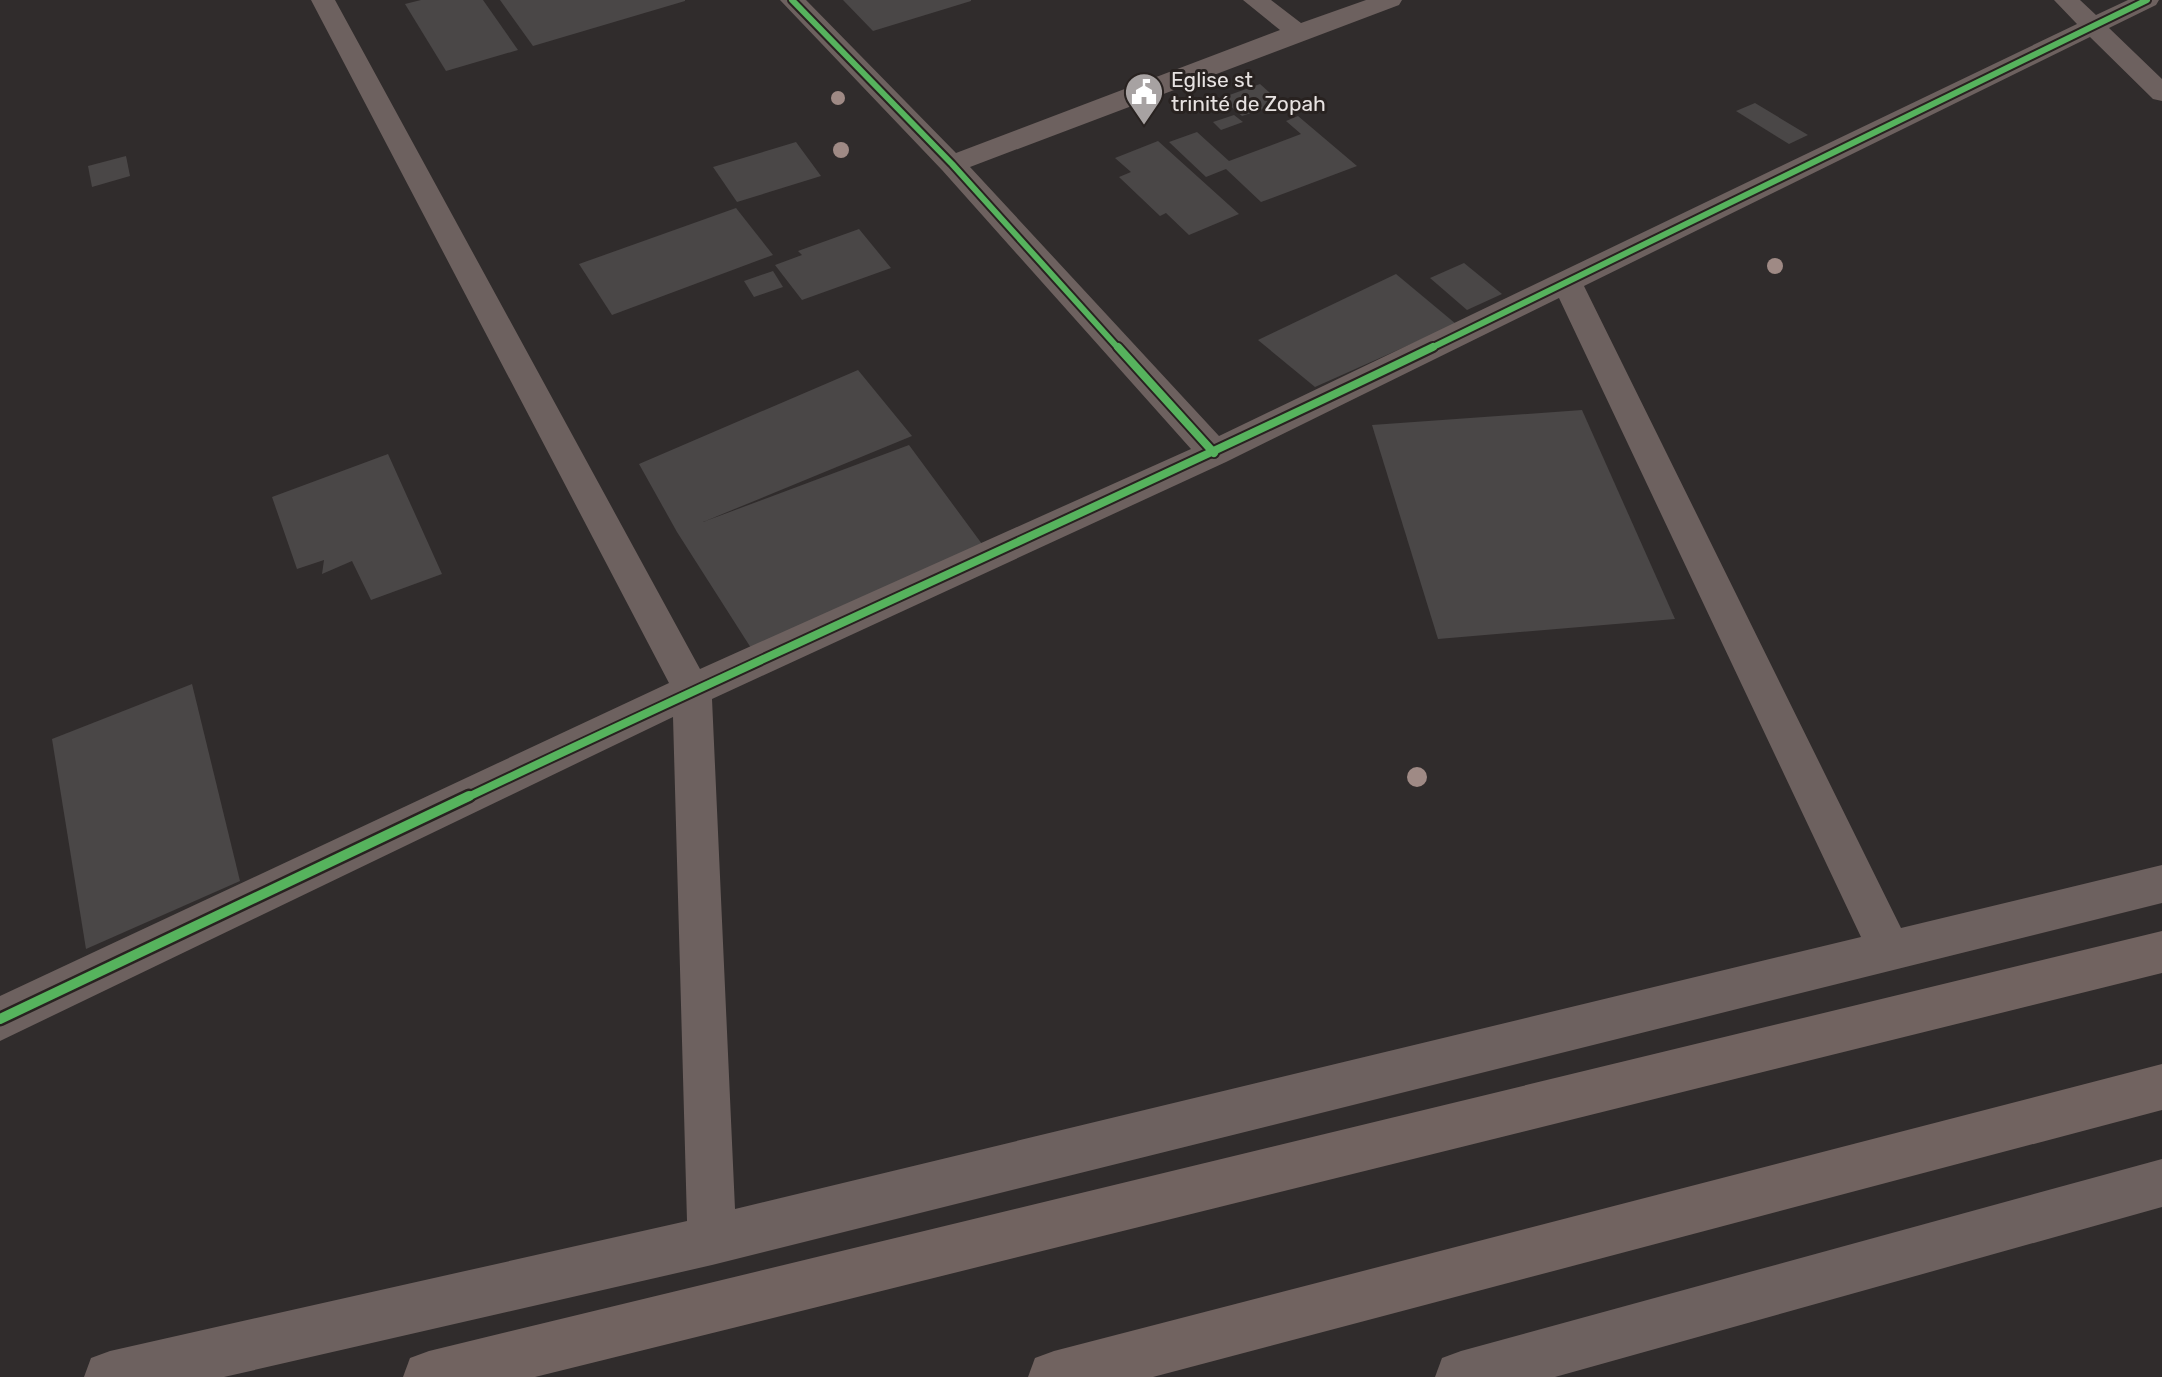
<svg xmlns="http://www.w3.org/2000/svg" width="2162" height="1377" viewBox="0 0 2162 1377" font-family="Rubik,sans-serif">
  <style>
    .building { fill: #4a4747 }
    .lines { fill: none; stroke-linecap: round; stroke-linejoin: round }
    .street { fill: #6d615f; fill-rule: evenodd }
    .secondary { fill: #716360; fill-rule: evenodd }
    .cycleway-far2-casing { stroke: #282220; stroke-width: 10 }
    .cycleway-far1-casing { stroke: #282220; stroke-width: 12 }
    .cycleway-casing { stroke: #282220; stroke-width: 15 }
    .cycleway-far2 { stroke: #56b35d; stroke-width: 6 }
    .cycleway-far1 { stroke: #56b35d; stroke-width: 8 }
    .cycleway { stroke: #56b35d; stroke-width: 10 }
    .tree { fill: #9f8a85 }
    .labels { text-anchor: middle; stroke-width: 6; stroke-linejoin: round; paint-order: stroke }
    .far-poi-label { font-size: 21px; fill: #e7e2e1; stroke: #282220; text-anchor: start }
  </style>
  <rect width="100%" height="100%" fill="#302c2c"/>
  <g class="building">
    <polygon points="421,0 483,0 518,50 446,71 405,4"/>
    <polygon points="500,0 685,0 685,1 533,46"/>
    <polygon points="843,0 971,0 971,1 873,31"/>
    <polygon points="1260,84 1281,103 1242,116 1221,98"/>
    <polygon points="1755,103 1808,135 1789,144 1736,111"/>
    <polygon points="1234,115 1243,122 1221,130 1213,122"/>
    <polygon points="1298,116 1357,166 1261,202 1226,169 1206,177 1169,142 1197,132 1229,161 1301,134 1286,121"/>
    <polygon points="1158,141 1239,214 1189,235 1166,213 1160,216 1119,177 1131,172 1115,158"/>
    <polygon points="796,142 821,176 737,202 713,167"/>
    <polygon points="126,156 130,176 92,187 88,166"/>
    <polygon points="736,208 773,255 612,315 579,264"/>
    <polygon points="859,229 891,268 802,300 775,265 802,255 798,251"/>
    <polygon points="1464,263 1502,294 1467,310 1430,278"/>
    <polygon points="773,271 783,287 754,297 744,281"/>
    <polygon points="1396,274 1456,324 1315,387 1258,340"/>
    <polygon points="858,370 912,436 703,522 909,445 982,544 751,648 677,532 639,464"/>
    <polygon points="1582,410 1675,619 1438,639 1372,425"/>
    <polygon points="388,454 442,574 371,600 352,561 322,574 324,560 297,569 272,497"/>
    <polygon points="192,684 240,881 86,949 52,739"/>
  </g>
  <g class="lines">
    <g class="street">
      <path d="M 311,0 L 335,0 L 700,669 L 1191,449 L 942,170 L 780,0 L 806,0 L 956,153 L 1280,30 L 1243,0 L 1271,0 L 1301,23 L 1366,0 L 1402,0 L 1399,5 L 970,167 L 1219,436 L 2077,24 L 2054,0 L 2080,0 L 2096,15 L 2128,0 L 2159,0 L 2156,5 L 2109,28 L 2162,79 L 2162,101 L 2153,99 L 2090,37 L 1584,286 L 1901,928 L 2162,865 L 2162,903 L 712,1265 L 224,1377 L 84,1377 L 91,1358 L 110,1351 L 687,1221 L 673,717 L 0,1041 L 0,996 L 669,683 ZM 1559,298 L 1861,937 L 735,1209 L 712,699 L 1226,462 Z"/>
      <polygon points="2162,1159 2162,1207 1555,1377 1435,1377 1442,1358 1461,1351"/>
    </g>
    <g class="secondary">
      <polygon points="2162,931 2162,973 535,1377 403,1377 410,1358 429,1351"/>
      <polygon points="2162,1064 2162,1110 1153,1377 1028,1377 1035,1358 1054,1351"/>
    </g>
    <g class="cycleway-far2-casing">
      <g id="cycleway-far2">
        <polyline points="792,0 952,164 1119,349"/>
        <polyline points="1429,349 2147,0"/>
      </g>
    </g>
    <g class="cycleway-far1-casing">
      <g id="cycleway-far1">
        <polyline points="1118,347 1214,453"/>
        <path d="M 466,798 C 787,645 1113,502 1433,347"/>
      </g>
    </g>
    <g class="cycleway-casing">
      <polyline id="cycleway" points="0,1019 469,796"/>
    </g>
    <use href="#cycleway-far2" class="cycleway-far2"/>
    <use href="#cycleway-far1" class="cycleway-far1"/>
    <use href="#cycleway" class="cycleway"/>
  </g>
  <g class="tree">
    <circle cx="838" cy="98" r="7"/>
    <circle cx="841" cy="150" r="8"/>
    <circle cx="1775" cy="266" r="8"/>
    <circle cx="1417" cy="777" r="10"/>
  </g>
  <defs>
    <g id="civic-pin" transform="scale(2.0125)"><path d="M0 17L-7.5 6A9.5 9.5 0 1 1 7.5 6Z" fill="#a7a2a2" stroke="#282220"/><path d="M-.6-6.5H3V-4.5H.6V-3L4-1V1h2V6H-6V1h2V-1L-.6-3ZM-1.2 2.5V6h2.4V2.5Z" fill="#fff"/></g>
  </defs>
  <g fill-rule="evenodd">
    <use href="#civic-pin" x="1144" y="92"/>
  </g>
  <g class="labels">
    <g class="far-poi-label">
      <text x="1171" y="87">Eglise st<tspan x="1171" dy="24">trinité de Zopah</tspan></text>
    </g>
  </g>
</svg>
